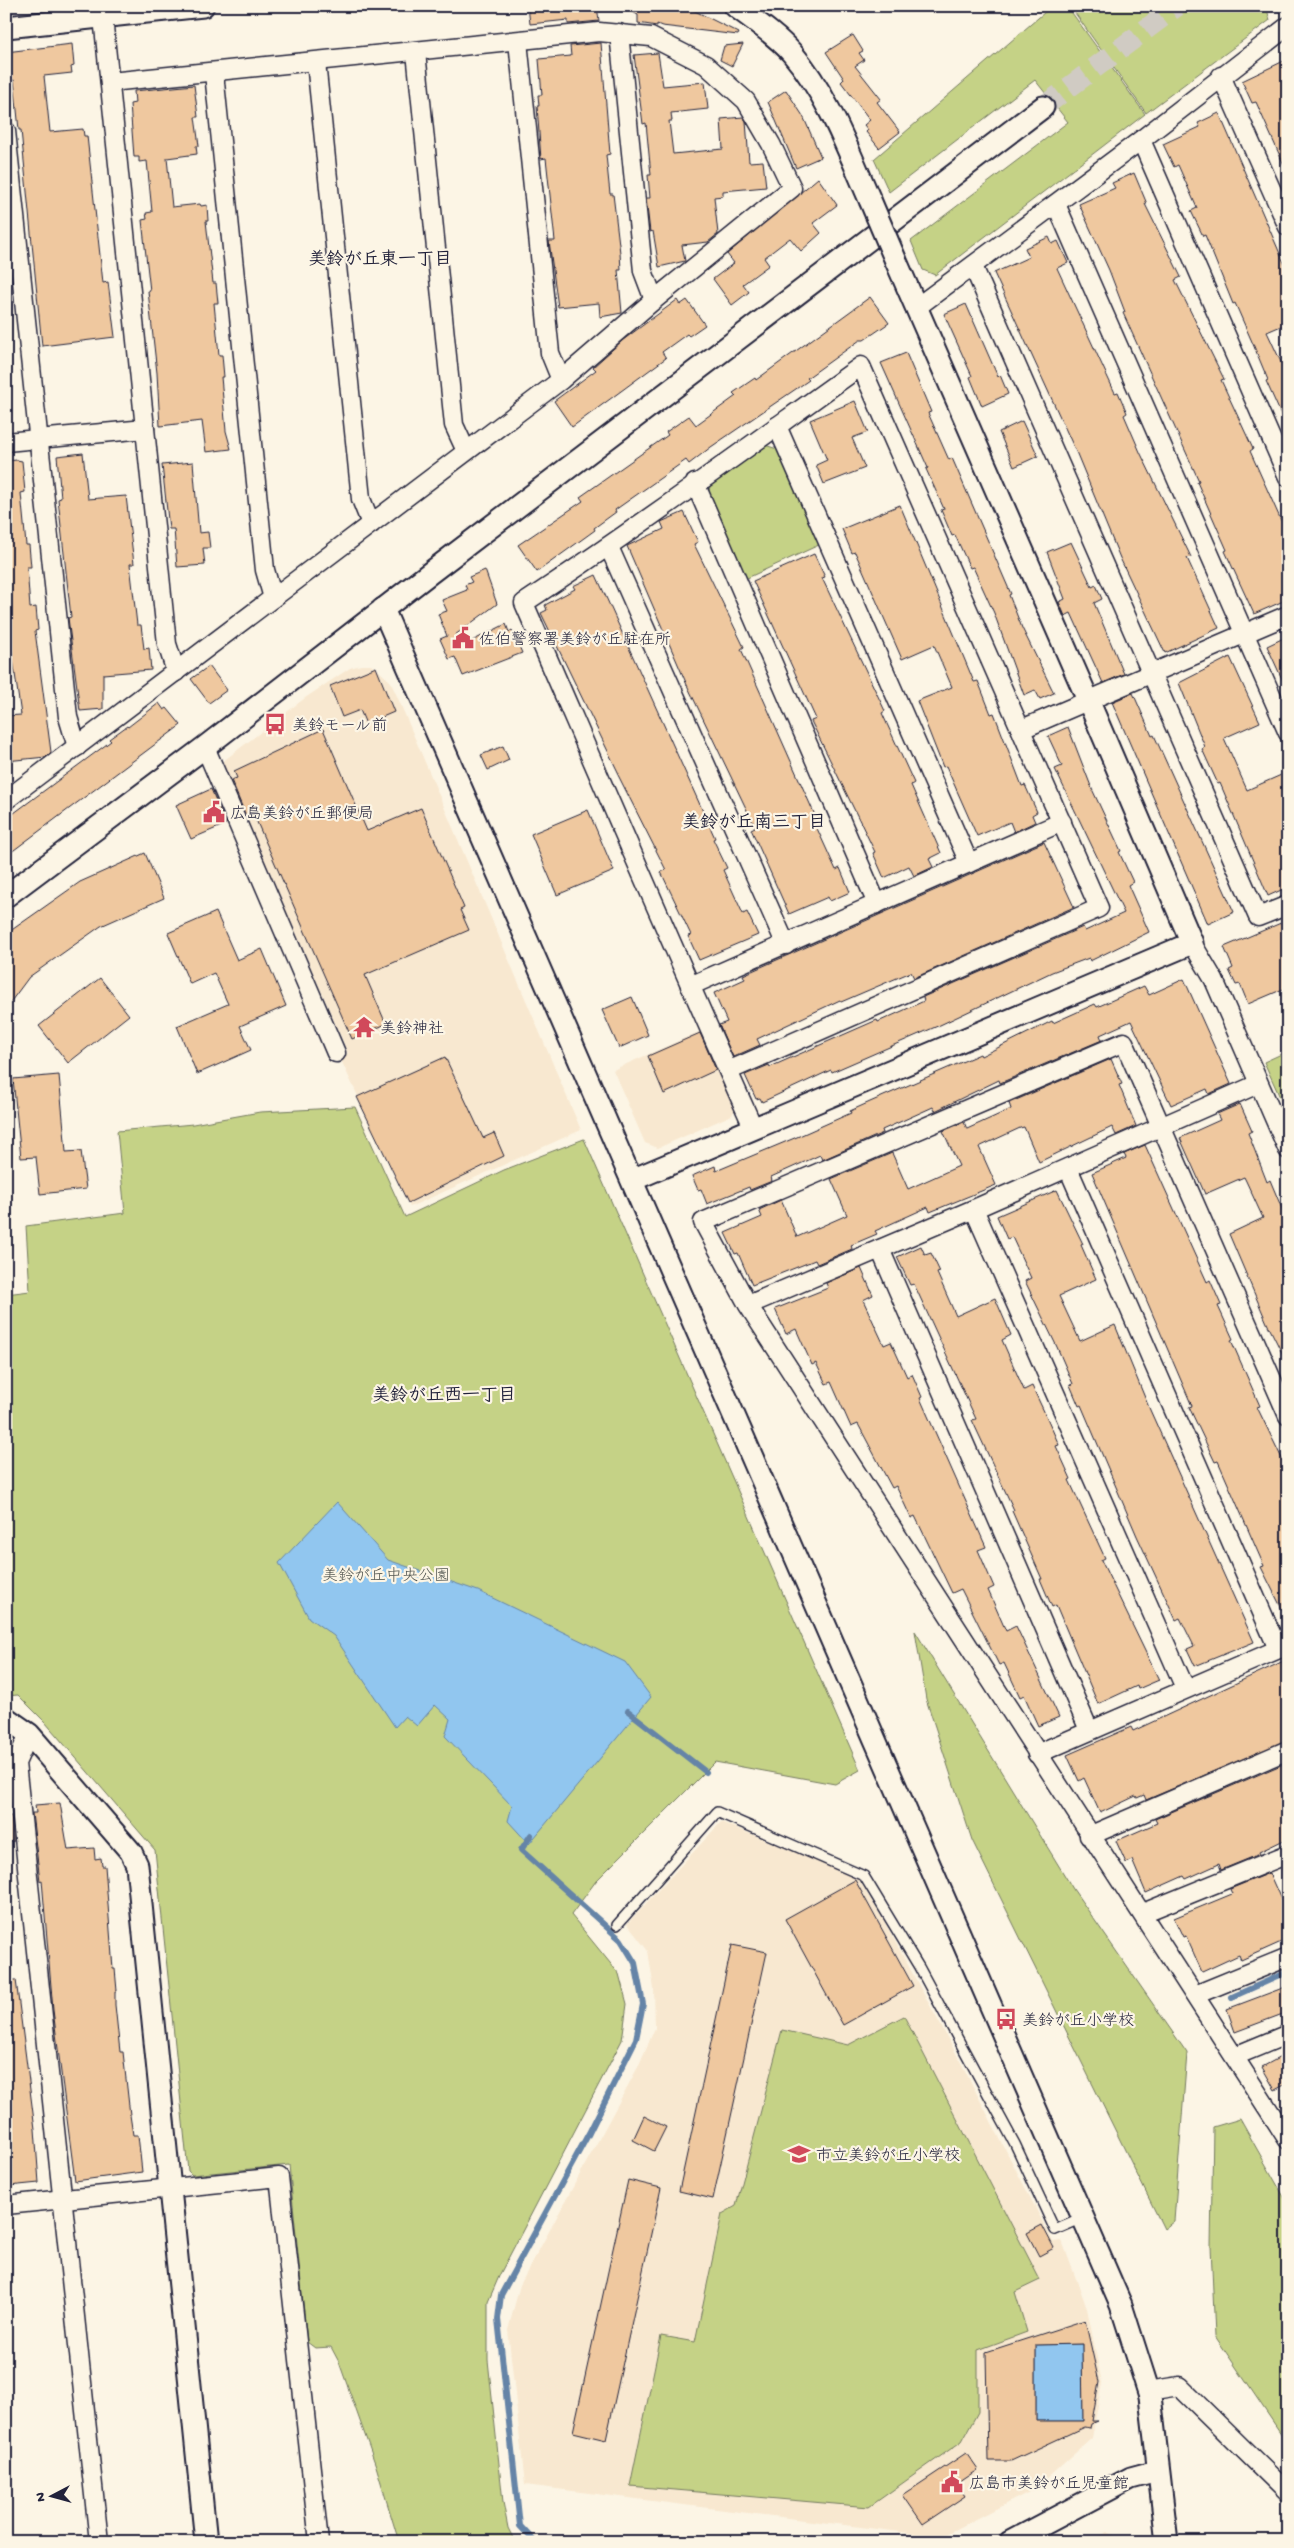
<svg xmlns="http://www.w3.org/2000/svg" width="1294" height="2548" viewBox="0 0 1294 2548" font-family="'Gochi Hand','Klee One',sans-serif">
  <style>
    .built { fill: #f8e8d0 }
    .green { fill: #c5d286; stroke: #747a60 }
    .water { fill: #91c6ef; stroke: #6584a7 }
    .lines { fill: none; stroke-linecap: round; stroke-linejoin: round }
    .stream { stroke: #6584a7; stroke-width: 6 }
    .building { fill: #efc89f; stroke: #22223b; fill-rule: evenodd }
    .tertiary-tunnel { stroke: #d0cbc3; stroke-width: 21; stroke-dasharray: 21 11; stroke-linecap: butt }
    .service-casing { stroke: #22223b; stroke-width: 12 }
    .minor-casing { stroke: #22223b; stroke-width: 21 }
    .tertiary-casing { stroke: #22223b; stroke-width: 25 }
    .service { stroke: #fcf5e5; stroke-width: 9 }
    .minor { stroke: #fcf5e5; stroke-width: 18 }
    .tertiary { stroke: #fcf5e5; stroke-width: 21 }
    .tertiary-bridge-casing { stroke: #22223b; stroke-width: 25; stroke-linecap: butt }
    .tertiary-bridge { stroke: #fcf5e5; stroke-width: 21 }
    .labels { text-anchor: middle; stroke-width: 4.5; stroke-linejoin: round; paint-order: stroke }
    .poi-label { font-size: 16px; fill: #22223b; stroke: #fcf5e5; text-anchor: start }
    .park-label { font-size: 16px; fill: #535752; stroke: #fcf5e5 }
    .neighbourhood-label { font-size: 18px; font-weight: bold; fill: #22223b; stroke: #fcf5e5 }
  </style>
  <rect width="100%" height="100%" fill="#fcf5e5"/>
  <filter id="ink" filterUnits="userSpaceOnUse"><feTurbulence type="fractalNoise" baseFrequency=".02" numOctaves="2"/><feDisplacementMap in="SourceGraphic" scale="10" xChannelSelector="R" yChannelSelector="G"/><feConvolveMatrix kernelMatrix="1 2 1 2 8 2 1 2 1" color-interpolation-filters="sRGB"/></filter>
  <g filter="url(#ink)">
    <g class="built">
      <polygon points="361,665 371,665 380,672 390,681 397,696 581,1130 410,1207 340,1058 348,1053 222,762 305,698 350,668"/>
      <polygon points="701,1031 735,1109 732,1115 658,1148 645,1143 613,1070"/>
      <polygon points="721,1822 857,1877 884,1921 959,2059 1053,2242 1062,2241 1087,2308 1102,2383 1092,2438 1035,2489 941,2537 525,2485 508,2330 520,2285 638,2067 655,2028 654,1989 648,1951 627,1924"/>
      <polygon points="1108,2532 1124,2542 1087,2542"/>
    </g>
    <g class="green">
      <polygon points="1052,6 1067,6 1145,114 935,275 923,270 911,241 1068,122 1035,80 889,192 874,159"/>
      <polygon points="1070,6 1266,6 1270,20 1146,113"/>
      <polygon points="765,445 780,450 821,544 745,579 708,495 711,482"/>
      <polygon points="1288,1051 1288,1115 1264,1062"/>
      <polygon points="355,1107 405,1217 504,1170 584,1139 860,1770 835,1784 715,1762 596,1881 571,1915 619,1974 627,2004 622,2040 500,2274 488,2302 488,2360 503,2502 508,2528 515,2542 399,2542 376,2466 339,2362 331,2347 315,2348 307,2342 289,2165 192,2175 188,2171 155,1850 45,1722 18,1695 6,1696 6,1294 30,1291 26,1226 125,1213 117,1131 193,1124 260,1112"/>
      <polygon points="915,1631 1073,1889 1187,2053 1174,2221 1164,2229 972,1840 926,1699"/>
      <polygon points="904,2016 1040,2280 1015,2292 1027,2332 978,2350 978,2412 962,2441 869,2507 630,2486 661,2336 695,2342 722,2214 736,2206 782,2030 848,2045"/>
      <polygon points="1240,2119 1288,2204 1288,2444 1215,2336 1211,2246 1213,2127"/>
    </g>
    <g class="water">
      <polygon points="337,1502 388,1560 478,1591 625,1662 651,1697 529,1844 508,1821 512,1806 445,1736 450,1719 435,1705 417,1726 405,1716 395,1727 334,1636 309,1618 279,1563"/>
      <polygon points="1082,2344 1083,2421 1036,2421 1036,2345"/>
    </g>
    <g class="lines">
      <g class="stream">
        <polyline points="628,1711 706,1772"/>
        <polyline points="531,1835 521,1850 621,1940 635,1963 643,2004 636,2039 589,2133 501,2295 498,2319 520,2526 535,2542"/>
        <polyline points="1232,1997 1288,1972"/>
      </g>
    </g>
    <g class="building">
      <polygon points="528,6 597,6 599,21 568,24 568,20 530,24"/>
      <polygon points="622,6 685,6 739,33 738,35 662,26 657,24 657,26 638,23 638,15"/>
      <polygon points="853,35 863,51 859,53 864,60 855,66 881,99 877,102 900,132 879,148 866,132 868,130 864,125 870,120 841,82 844,79 826,52"/>
      <polygon points="601,43 610,154 606,155 610,194 613,194 620,253 621,270 618,270 622,313 600,317 599,303 558,307 549,241 555,241 550,195 546,158 541,159 537,106 539,106 538,95 542,95 539,59 571,56 570,46"/>
      <polygon points="72,44 74,66 71,67 72,73 44,76 50,132 83,129 84,136 87,136 103,283 108,282 115,337 42,346 21,130 19,130 14,80 6,81 6,52"/>
      <polygon points="743,44 732,66 720,60 724,46"/>
      <polygon points="658,53 663,86 705,82 708,109 671,113 672,121 669,121 673,154 723,149 721,119 743,117 746,121 749,162 763,161 766,187 723,191 723,196 714,197 718,234 708,242 682,245 685,261 659,267 653,231 650,232 646,198 650,198 648,175 651,175 646,123 643,124 634,55"/>
      <polygon points="1288,59 1288,174 1256,102 1252,103 1242,81"/>
      <polygon points="194,85 198,117 195,117 199,146 196,146 197,154 167,158 172,207 200,204 201,206 207,205 208,221 206,221 213,283 216,283 218,303 214,303 219,355 222,355 224,377 221,377 226,431 231,449 206,452 202,421 160,426 157,373 148,291 150,291 142,220 147,219 146,213 152,212 147,161 139,162 139,157 134,157 130,104 135,103 134,91"/>
      <polygon points="786,90 803,116 821,157 796,168 768,102"/>
      <polygon points="1219,113 1288,272 1288,323 1267,332 1288,377 1288,430 1266,381 1268,380 1253,344 1235,303 1233,304 1205,235 1203,236 1191,211 1197,208 1178,165 1174,167 1163,144 1200,127 1198,123"/>
      <polygon points="1134,173 1147,204 1145,204 1181,277 1175,280 1224,379 1221,380 1253,449 1250,451 1288,536 1288,599 1254,614 1225,551 1227,550 1197,482 1199,481 1123,313 1125,312 1109,270 1079,204 1115,188 1112,183"/>
      <polygon points="818,178 837,205 813,223 821,233 801,251 790,238 764,258 769,265 743,284 749,292 732,305 713,279 734,263 727,254"/>
      <polygon points="1049,237 1052,244 1058,241 1068,263 1057,268 1115,393 1118,392 1127,413 1124,415 1140,452 1191,557 1187,558 1219,628 1165,653 1120,558 1077,454 994,273 1029,257 1025,248"/>
      <polygon points="870,297 889,323 864,340 860,340 807,378 809,380 711,447 689,464 686,460 615,510 616,512 594,528 595,530 537,572 518,545 583,501 580,497 668,435 666,432 689,416 696,425 736,396 733,393 755,378 756,380"/>
      <polygon points="677,300 680,305 687,300 705,325 689,336 687,334 662,352 666,358 572,427 554,401 596,370 593,367 623,340"/>
      <polygon points="966,304 998,377 1000,375 1008,394 982,406 970,377 972,376 944,314"/>
      <polygon points="906,353 931,412 928,413 949,460 952,458 1011,594 1009,595 1022,628 1054,693 1040,699 1035,690 1024,695 994,613 973,567 970,568 955,535 952,536 941,510 944,509 926,469 928,468 881,363"/>
      <polygon points="855,401 868,432 852,438 865,468 824,484 816,465 827,460 810,420"/>
      <polygon points="1022,421 1038,456 1014,467 999,432"/>
      <polygon points="83,453 88,499 126,496 134,564 130,564 137,625 141,625 144,649 149,648 151,670 103,674 103,709 80,711 68,618 71,617 58,499 61,498 57,456"/>
      <polygon points="17,460 22,461 25,492 21,493 26,545 29,545 31,567 27,567 30,608 36,607 38,630 35,631 51,752 46,757 6,761 6,716 21,715 10,639 6,584 6,461"/>
      <polygon points="193,462 199,533 208,532 210,548 203,548 205,565 177,567 174,529 169,529 162,465"/>
      <polygon points="900,505 974,682 978,681 991,714 994,713 1022,786 1025,785 1037,812 1032,815 1035,822 1014,832 1010,822 977,836 946,766 943,767 917,701 952,687 934,645 902,659 855,552 852,553 842,529"/>
      <polygon points="684,512 698,542 694,544 744,647 741,649 818,822 815,824 836,870 840,868 850,892 830,901 828,897 789,914 751,829 755,827 687,685 627,546 664,529 661,522"/>
      <polygon points="1071,542 1092,587 1096,585 1102,599 1094,603 1124,674 1103,683 1071,613 1065,616 1059,602 1065,599 1047,552"/>
      <polygon points="814,554 825,577 822,578 885,711 882,713 914,783 911,785 941,853 929,859 933,867 914,876 909,866 884,878 873,853 875,852 811,721 816,719 753,581"/>
      <polygon points="485,570 497,604 455,635 462,646 506,624 509,632 512,630 522,653 463,676 455,657 449,659 440,639 447,636 438,614 447,611 442,600 467,590 465,585 472,582 469,577"/>
      <polygon points="596,575 715,838 713,839 727,868 723,870 743,914 747,912 758,935 699,960 688,936 691,935 661,872 666,870 618,775 619,774 541,613 547,610 545,605 575,589 573,586"/>
      <polygon points="1288,636 1288,692 1267,646"/>
      <polygon points="1230,657 1260,722 1224,738 1247,790 1288,772 1288,887 1268,896 1220,783 1218,784 1202,749 1205,747 1179,683"/>
      <polygon points="209,666 227,690 209,703 191,679"/>
      <polygon points="376,667 394,712 366,724 360,710 342,717 330,686"/>
      <polygon points="1133,693 1152,736 1154,735 1234,912 1208,924 1112,702"/>
      <polygon points="159,703 164,710 167,708 181,725 6,856 6,819 111,741 109,739 127,726 128,727"/>
      <polygon points="1068,727 1092,789 1121,851 1119,852 1133,882 1128,885 1149,932 1090,961 1089,958 1052,972 940,1025 832,1072 831,1070 762,1102 760,1098 756,1099 745,1075 769,1065 770,1067 877,1020 878,1022 924,1001 923,997 1083,927 1085,931 1124,913 1055,769 1062,766 1048,736"/>
      <polygon points="323,729 367,831 421,808 464,908 460,910 469,930 365,975 386,1024 352,1039 253,813 246,816 231,780 237,778 234,771"/>
      <polygon points="503,746 509,760 488,770 481,755"/>
      <polygon points="211,789 226,824 191,839 176,805"/>
      <polygon points="588,810 614,871 557,895 531,834"/>
      <polygon points="1044,842 1074,907 914,978 911,972 841,1002 840,1000 757,1039 760,1045 733,1057 719,1025 727,1022 714,993 745,979 743,975"/>
      <polygon points="145,853 164,898 101,926 29,977 6,1008 6,934 80,882"/>
      <polygon points="216,912 237,960 262,949 286,1006 240,1026 251,1050 197,1074 177,1026 228,1004 214,973 190,984 168,933"/>
      <polygon points="1288,920 1288,987 1248,1004 1240,984 1236,985 1229,970 1233,968 1224,947"/>
      <polygon points="100,978 129,1015 68,1063 39,1026"/>
      <polygon points="1184,979 1231,1084 1209,1094 1207,1089 1171,1105 1131,1021 1100,1035 1102,1040 1000,1083 999,1080 935,1111 933,1107 882,1130 883,1133 822,1160 820,1155 771,1177 772,1181 750,1190 749,1187 707,1204 701,1189 698,1190 692,1176 715,1166 716,1171 797,1137 851,1113 850,1111 870,1102 980,1054 981,1056 1052,1021 1053,1023 1095,1004 1097,1007 1144,986 1149,995"/>
      <polygon points="632,997 648,1035 619,1048 602,1010"/>
      <polygon points="700,1033 716,1070 664,1094 648,1056"/>
      <polygon points="445,1057 483,1138 494,1133 504,1156 408,1203 357,1097"/>
      <polygon points="1111,1059 1122,1084 1119,1085 1136,1126 1116,1135 1112,1127 1039,1162 1024,1127 1020,1128 979,1147 996,1185 930,1212 928,1207 875,1231 877,1234 851,1245 852,1249 817,1264 815,1260 752,1285 738,1253 735,1254 725,1233 762,1217 759,1210 781,1200 797,1237 847,1215 831,1179 892,1153 908,1189 959,1166 943,1131 964,1122 967,1129 1011,1109 1009,1103"/>
      <polygon points="59,1075 66,1152 81,1151 86,1189 40,1194 36,1157 21,1158 13,1079"/>
      <polygon points="1240,1104 1252,1131 1248,1133 1267,1182 1270,1180 1288,1223 1288,1365 1267,1323 1229,1234 1263,1218 1246,1181 1244,1177 1205,1194 1180,1138 1220,1120 1217,1114"/>
      <polygon points="1145,1145 1207,1282 1210,1280 1221,1305 1218,1306 1233,1339 1231,1340 1260,1406 1257,1407 1288,1471 1288,1621 1261,1567 1264,1566 1218,1461 1215,1462 1189,1407 1192,1406 1092,1173 1126,1158 1124,1154"/>
      <polygon points="1057,1190 1083,1244 1081,1245 1096,1279 1059,1296 1080,1341 1115,1325 1150,1410 1254,1642 1195,1666 1187,1649 1194,1646 1180,1618 1176,1620 1137,1536 1081,1405 1079,1406 1070,1385 1073,1384 1057,1347 1025,1281 1031,1278 1012,1237 1007,1239 997,1216"/>
      <polygon points="921,1246 925,1255 931,1253 940,1272 937,1273 956,1316 995,1298 1011,1335 1002,1340 1024,1390 1032,1386 1048,1420 1059,1445 1056,1446 1071,1479 1069,1480 1105,1558 1101,1560 1159,1680 1138,1689 1137,1686 1098,1704 1056,1605 1052,1607 1040,1579 1042,1579 1012,1511 1014,1510 972,1420 976,1419 914,1284 910,1285 897,1257"/>
      <polygon points="861,1268 873,1295 863,1300 884,1345 891,1342 907,1377 912,1374 922,1397 920,1398 986,1547 978,1550 994,1587 988,1590 1006,1631 1016,1626 1059,1717 1038,1726 1024,1695 1020,1697 1004,1663 999,1665 961,1589 952,1593 915,1516 911,1518 896,1486 892,1488 858,1424 851,1427 831,1382 826,1384 816,1363 812,1365 796,1329 786,1334 775,1309 828,1288 826,1283"/>
      <polygon points="1288,1659 1288,1740 1146,1800 1144,1795 1137,1798 1136,1796 1100,1813 1084,1778 1079,1781 1067,1755 1131,1727 1133,1731"/>
      <polygon points="1288,1762 1288,1838 1259,1852 1260,1854 1221,1870 1219,1864 1186,1879 1184,1876 1146,1893 1132,1860 1126,1863 1116,1841 1157,1823 1155,1819"/>
      <polygon points="60,1803 68,1850 94,1848 95,1859 101,1858 102,1866 105,1866 113,1969 115,1969 117,1991 115,1991 115,2005 120,2052 123,2052 130,2115 133,2135 138,2135 142,2172 75,2181 53,2010 42,1880 40,1881 32,1813 36,1813 35,1805"/>
      <polygon points="6,1816 11,1816 14,1841 6,1842"/>
      <polygon points="1269,1873 1288,1915 1288,1939 1241,1960 1239,1955 1202,1972 1186,1936 1183,1937 1174,1918 1232,1894 1230,1889"/>
      <polygon points="855,1880 913,1986 843,2025 785,1919"/>
      <polygon points="732,1945 767,1952 713,2199 679,2191"/>
      <polygon points="6,1980 16,1980 35,2129 39,2183 9,2186 6,2158"/>
      <polygon points="1288,1986 1288,2012 1235,2032 1227,2009"/>
      <polygon points="1288,2053 1288,2083 1275,2090 1262,2067"/>
      <polygon points="644,2116 666,2127 654,2151 633,2140"/>
      <polygon points="628,2180 661,2188 606,2440 573,2432"/>
      <polygon points="1042,2225 1054,2248 1039,2256 1027,2233"/>
      <path d="M 1085,2320 L 1099,2382 L 1092,2421 L 1098,2421 L 1091,2424 L 1090,2428 L 1084,2427 L 1011,2461 L 988,2461 L 986,2352 ZM 1082,2344 L 1083,2421 L 1036,2421 L 1036,2345 Z"/>
      <polygon points="966,2453 978,2470 957,2484 965,2496 923,2524 903,2495"/>
    </g>
    <g class="lines">
      <polyline class="tertiary-tunnel" points="1043,107 1177,6"/>
      <g class="service-casing">
        <polyline id="service" points="617,1925 717,1812 864,1876 919,1967 1015,2144 1055,2230 1083,2218"/>
      </g>
      <g class="minor-casing">
        <g id="minor">
          <polyline points="103,17 167,644 176,672"/>
          <polyline points="619,33 643,271 654,300"/>
          <polyline points="518,41 550,353 561,380"/>
          <polyline points="416,52 454,425 466,451"/>
          <polyline points="316,62 361,499 371,524"/>
          <polyline points="214,73 265,570 273,598"/>
          <polyline points="1221,76 1288,227"/>
          <polyline points="6,131 68,717 77,747"/>
          <polyline points="1141,140 1288,477"/>
          <polyline points="1056,204 1288,733"/>
          <polyline points="973,266 1258,917 1288,905"/>
          <polyline points="917,307 1141,140 1288,26"/>
          <polyline points="777,426 969,863"/>
          <polyline points="6,442 145,429"/>
          <polyline points="695,483 877,904"/>
          <polyline points="609,547 786,945"/>
          <polyline points="1022,729 1288,615"/>
          <polyline points="205,747 336,1053"/>
          <polyline points="6,800 561,380 654,300 792,188 771,144 746,101 706,65 651,37 599,32 110,82"/>
          <polyline points="1192,943 1214,980 1288,1150"/>
          <polyline points="690,986 1062,822"/>
          <path d="M 728,1071 L 1099,908 L 861,366 C 749,446 638,528 524,603 C 600,778 675,953 753,1127"/>
          <polyline points="1068,1168 1278,1649"/>
          <polyline points="974,1209 1185,1688"/>
          <polyline points="880,1249 1089,1730"/>
          <polyline points="748,1305 974,1209 1258,1084"/>
          <polyline points="1288,1416 1124,1042 703,1222 748,1305 1288,2140"/>
          <polyline points="29,1734 16,1763 99,2542"/>
          <polyline points="1037,1754 1288,1645"/>
          <polyline points="1089,1836 1288,1750"/>
          <polyline points="1143,1913 1288,1854"/>
          <polyline points="1195,1995 1288,1957"/>
          <polyline points="1235,2056 1288,2034"/>
          <polyline points="6,2205 279,2177 319,2542"/>
          <polyline points="1148,2391 1179,2386 1288,2493"/>
        </g>
      </g>
      <g class="tertiary-casing">
        <g id="tertiary">
          <path d="M 735,6 C 755,21 776,35 792,53 C 828,95 848,150 870,200"/>
          <polyline points="6,27 203,6"/>
          <polyline points="383,609 1121,2305 1150,2396 1167,2542"/>
          <polyline points="6,896 205,747 430,573 1043,107"/>
          <polyline points="632,1180 1192,943 1088,700 896,261"/>
          <polyline points="6,1718 29,1734 131,1852 137,1865 206,2542"/>
          <polyline points="1010,2542 1131,2478 1157,2471"/>
        </g>
      </g>
      <use href="#service" class="service"/>
      <use href="#minor" class="minor"/>
      <use href="#tertiary" class="tertiary"/>
      <g class="tertiary-bridge-casing">
        <polyline id="tertiary-bridge" points="870,200 896,261"/>
      </g>
      <use href="#tertiary-bridge" class="tertiary-bridge"/>
    </g>
  </g>
  <defs>
    <g id="civic-bare" transform="scale(1.725)"><path d="M-.6-6.5H3V-4.5H.6V-3L4-1V1h2V6H-6V1h2V-1L-.6-3ZM-1.2 2.5V6h2.4V2.5Z" fill="#d1495b" stroke="#fcf5e5" stroke-width="2.5" paint-order="stroke"/></g>
    <g id="bus-bare" transform="scale(1.725)"><path d="M-5-6H5V4H4V6H2V4H-2V6H-4V4H-5ZM-3.5-4V0h7V-4ZM-3.5 1.2v1.5H-2V1.2ZM2 1.2v1.5H3.5V1.2Z" fill="#d1495b" stroke="#fcf5e5" stroke-width="2.5" paint-order="stroke"/></g>
    <g id="temple-bare" transform="scale(1.725)"><path d="M0-6L5-2H3V0L6.5 2.5H4V6H1.5V3h-3V6H-4V2.5H-6.5L-3 0V-2H-5Z" fill="#d1495b" stroke="#fcf5e5" stroke-width="2.5" paint-order="stroke"/></g>
    <g id="school-bare" transform="scale(1.725)"><path d="M0-5L7-2L0 1L-7-2ZM-4 1L0 2.5L4 1V4Q0 6-4 4Z" fill="#d1495b" stroke="#fcf5e5" stroke-width="2.5" paint-order="stroke"/></g>
  </defs>
  <g fill-rule="evenodd">
    <use href="#civic-bare" x="463" y="638"/>
    <use href="#bus-bare" x="275" y="724"/>
    <use href="#civic-bare" x="214" y="812"/>
    <use href="#temple-bare" x="364" y="1027"/>
    <use href="#bus-bare" x="1006" y="2019"/>
    <use href="#school-bare" x="799" y="2154"/>
    <use href="#civic-bare" x="952" y="2482"/>
  </g>
  <g class="labels">
    <g class="poi-label">
      <text x="479" y="644">佐伯警察署美鈴が丘駐在所</text>
      <text x="292" y="730">美鈴モール前</text>
      <text x="230" y="818">広島美鈴が丘郵便局</text>
      <text x="380" y="1033">美鈴神社</text>
      <text x="1022" y="2025">美鈴が丘小学校</text>
      <text x="816" y="2160">市立美鈴が丘小学校</text>
      <text x="969" y="2488">広島市美鈴が丘児童館</text>
    </g>
    <g class="park-label">
      <text x="386" y="1580">美鈴が丘中央公園</text>
    </g>
    <g class="neighbourhood-label">
      <text x="380" y="264">美鈴が丘東一丁目</text>
      <text x="754" y="827">美鈴が丘南三丁目</text>
      <text x="444" y="1400">美鈴が丘西一丁目</text>
    </g>
  </g>
  <rect width="1294" height="2548" fill="none" stroke="#fcf5e5" stroke-width="25"/>
  <rect x="12" y="12" width="1269" height="2523" fill="none" stroke="#22223b" stroke-width="2" filter="url(#ink)"/>
  <g transform="translate(52 2496) rotate(264)" stroke="#fcf5e5" stroke-width="4" paint-order="stroke">
  <path d="M0-4L9 19L0 12L-9 19Z" fill="#22223b"/>
  <text y="-8" font-size="14" font-weight="bold" text-anchor="middle" fill="#22223b">N</text>
  </g>
</svg>
